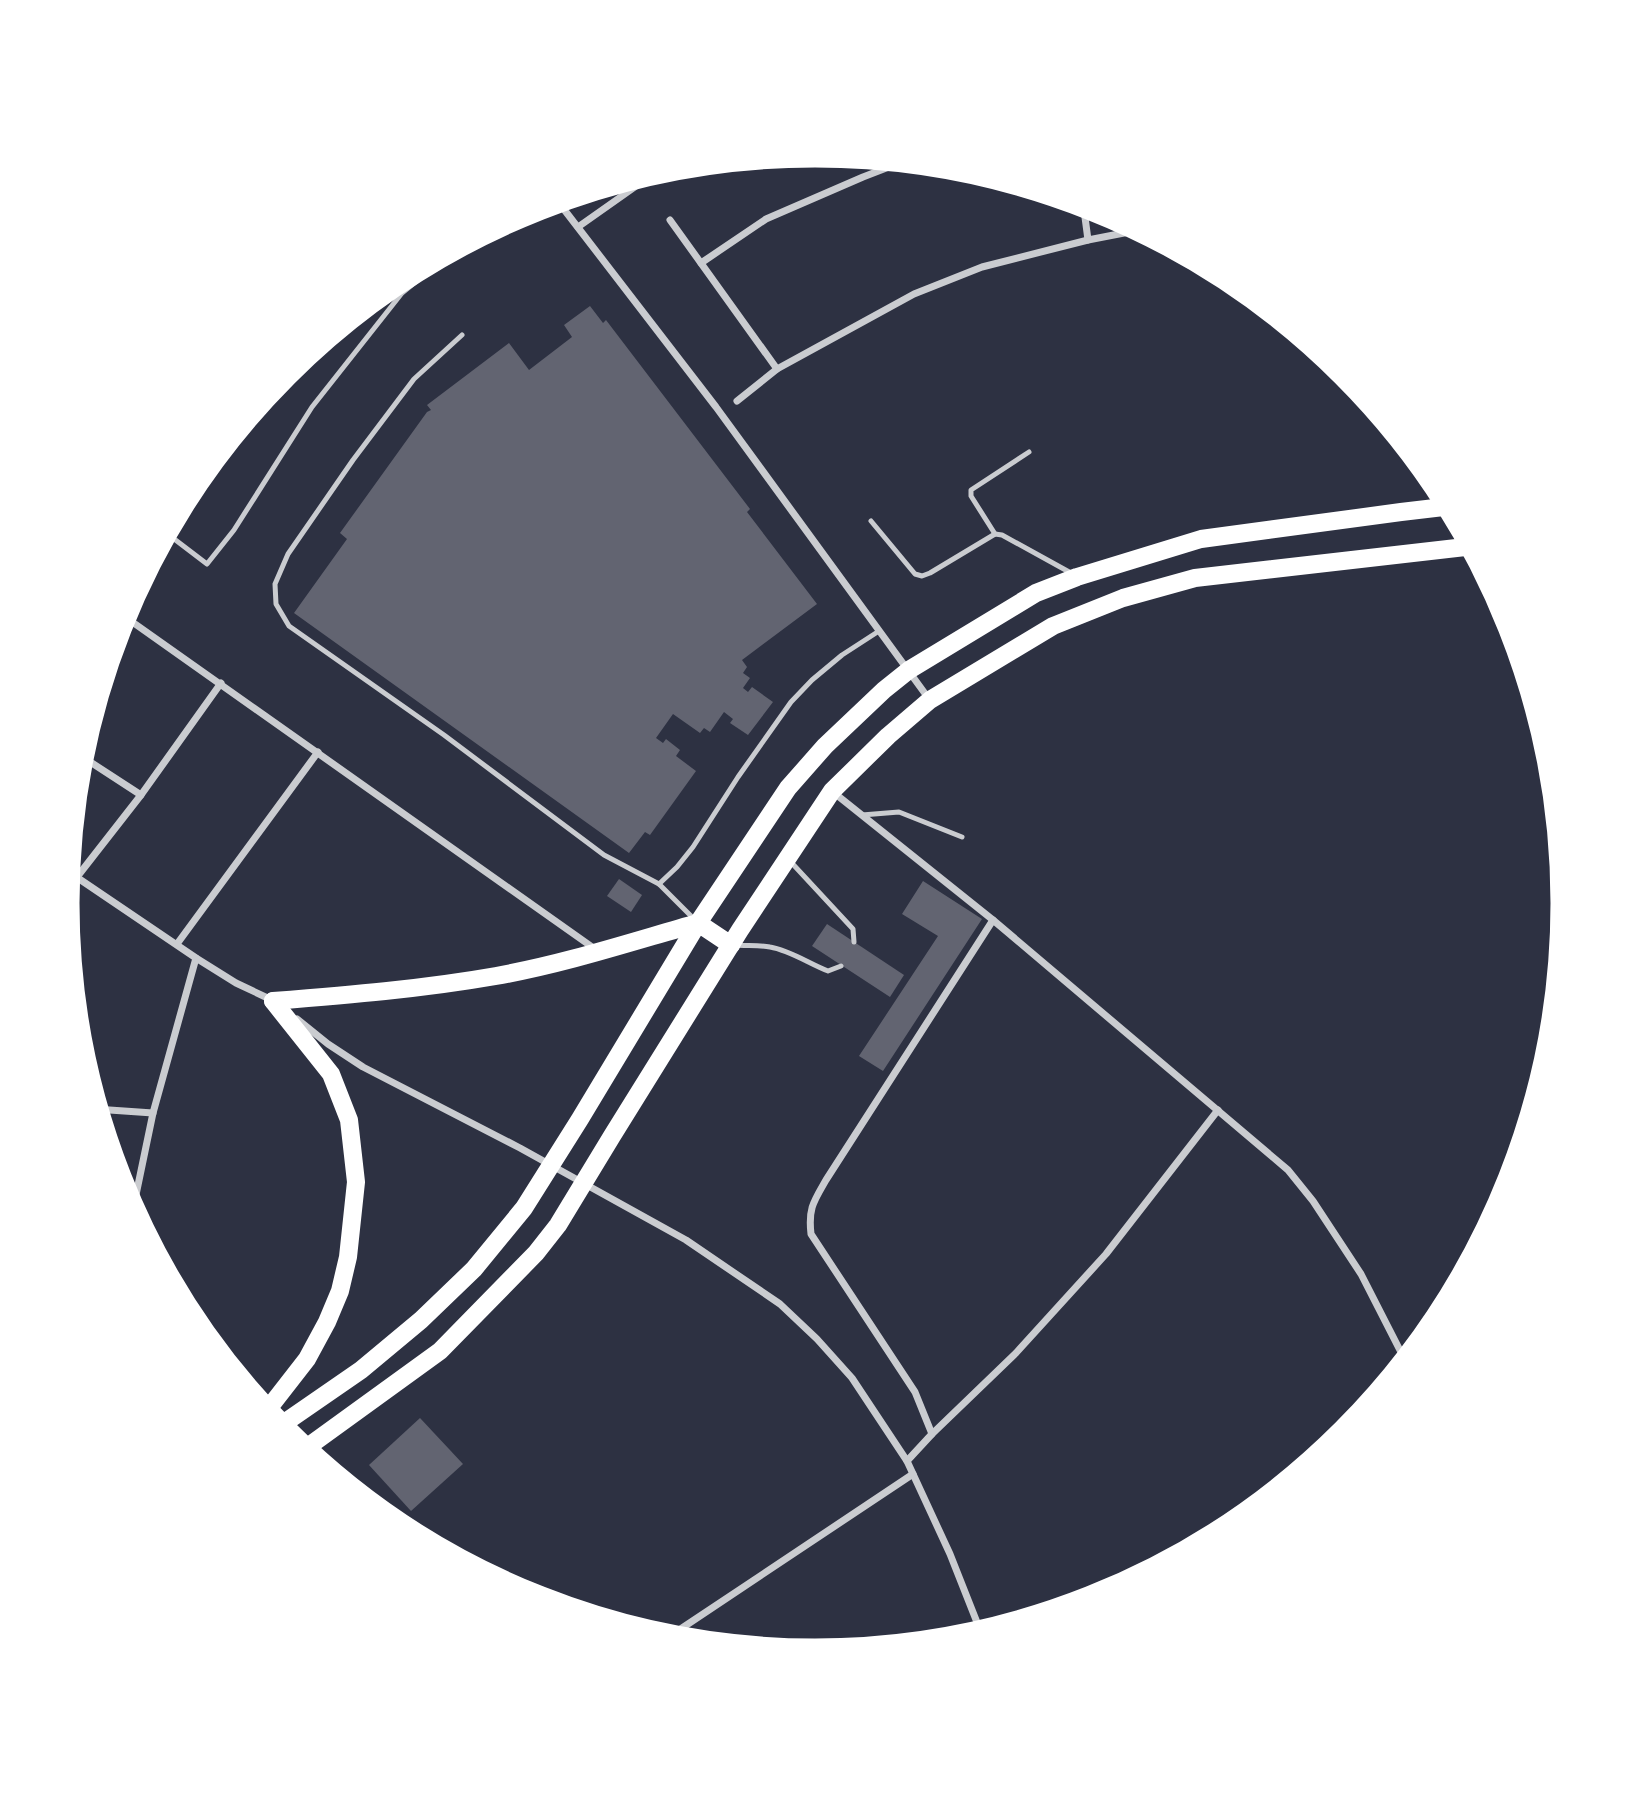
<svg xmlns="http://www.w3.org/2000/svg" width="1631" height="1807" viewBox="0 0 1631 1807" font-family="'Alegreya Sans',sans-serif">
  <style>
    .building { fill: #626471 }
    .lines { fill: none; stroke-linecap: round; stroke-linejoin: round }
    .service { stroke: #caccd0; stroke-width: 5 }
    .minor { stroke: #caccd0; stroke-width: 7 }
    .primary { stroke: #fff; stroke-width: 18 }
    .rim { fill: none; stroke: #fff; stroke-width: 9 }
  </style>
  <rect width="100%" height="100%" fill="#2d3142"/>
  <g class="building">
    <polygon points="590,306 603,323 606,320 750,509 747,512 817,604 742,660 747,667 743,673 750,678 743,688 748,692 752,687 773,702 748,735 730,723 733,719 724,712 710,732 704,728 700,733 673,714 656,738 663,743 666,739 680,750 676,756 696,771 650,835 645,832 629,853 294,613 347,539 340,533 427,412 431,410 427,405 509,343 529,370 572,337 564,325"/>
    <polygon points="619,879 642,895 631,912 607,896"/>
    <polygon points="923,881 982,919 883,1071 859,1056 938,936 902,914"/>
    <polygon points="827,924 904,975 890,997 812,946"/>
    <polygon points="420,1418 463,1464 411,1511 369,1465"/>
  </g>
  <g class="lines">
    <g class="service">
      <polyline points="462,335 414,379 353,460 288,554 275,584 276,604 289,626 444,735 604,855 659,884 696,921"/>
      <polyline points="871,521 915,574 922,576 930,573 995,534 1002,535 1071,573"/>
      <polyline points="165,532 207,564 234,530 312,407 402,293 463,243"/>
      <polyline points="995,534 971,496 971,490 1029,452"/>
      <polyline points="862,815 899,812 962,837"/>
      <polyline points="789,860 853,929 854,942"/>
      <polyline points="659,884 677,867 693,847 738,777 791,702 812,680 842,655 879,631"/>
      <path d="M 735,945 C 746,946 759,945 770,947 C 789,950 810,964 828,971 L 841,966"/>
    </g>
    <g class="minor">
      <polyline points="556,199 716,407 929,699"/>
      <polyline points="1083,202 1088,240"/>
      <polyline points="670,220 777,369"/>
      <polyline points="578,227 639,184 669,165"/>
      <polyline points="701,263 766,219 863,177 907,160"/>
      <polyline points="1218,270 1218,271"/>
      <polyline points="737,401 777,369 914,294 982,267 1088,240 1124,233"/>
      <polyline points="121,614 595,949"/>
      <polyline points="78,754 141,795"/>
      <polyline points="833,792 993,920 1288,1170 1313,1201 1361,1274 1407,1364"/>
      <polyline points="66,870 196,958 236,983 274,1001"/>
      <polyline points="65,882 77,877 141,795 221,683"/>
      <polyline points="177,944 318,752"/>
      <polyline points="297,1019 328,1044 363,1067 520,1148 686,1240 780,1304 817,1339 852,1378 907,1461 950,1554 982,1635"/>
      <polyline points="95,1109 153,1113"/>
      <polyline points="132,1214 153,1113 196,958"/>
      <polyline points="932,1434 1016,1353 1106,1254 1218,1110"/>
      <path d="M 907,1461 L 932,1434 L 915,1392 L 811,1234 C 808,1208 814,1201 826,1180 L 993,920"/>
      <polyline points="664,1640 913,1474"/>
    </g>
    <g class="primary">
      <path d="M 273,1001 C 348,995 422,989 496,976 C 564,964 631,942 698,923 L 731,945"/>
      <polyline points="265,1413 307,1359 327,1322 340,1291 348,1257 356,1182 349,1120 331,1074 273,1001"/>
      <polyline points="277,1428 361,1370 421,1320 474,1269 524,1208 580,1119 698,923 788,788 825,746 884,690 909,670 1036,593 1077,577 1201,539 1401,512 1452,506"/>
      <polyline points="302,1451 440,1351 536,1253 558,1225 612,1136 740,930 832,791 888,736 930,700 1053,626 1123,598 1195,578 1474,546"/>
    </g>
  </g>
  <path d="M0 0H1631V1807H0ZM75 903a740 740 0 1 1 1480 0a740 740 0 1 1-1480 0Z" fill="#fff" fill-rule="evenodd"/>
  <path class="rim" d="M75 903a740 740 0 1 1 1480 0a740 740 0 1 1-1480 0Z"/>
</svg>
